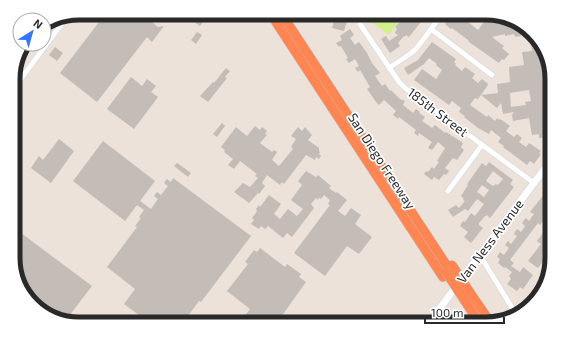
<svg xmlns="http://www.w3.org/2000/svg" width="565" height="337" viewBox="0 0 565 337" font-family="'Exo 2',sans-serif">
  <style>
    .pitch { fill: #d2ef8d }
    .building { fill: #c4bcb6; fill-rule: evenodd }
    .lines { fill: none; stroke-linecap: round; stroke-linejoin: round }
    .minor-casing { stroke: #cfd5e3; stroke-width: 6 }
    .secondary-casing { stroke: #cfd5e3; stroke-width: 8 }
    .motorway-casing { stroke: #c3c3c3; stroke-width: 10 }
    .minor { stroke: #fff; stroke-width: 5 }
    .secondary { stroke: #fff; stroke-width: 7 }
    .motorway { stroke: #ff8652; stroke-width: 9 }
    .motorway-bridge-casing { stroke: #c3c3c3; stroke-width: 10; stroke-linecap: butt }
    .motorway-bridge { stroke: #ff8652; stroke-width: 9 }
    .labels { text-anchor: middle; stroke-width: 3.5; stroke-linejoin: round; paint-order: stroke }
    .street-label { font-size: 13px; fill: #292929; stroke: #fff }
    .rim { fill: none; stroke: #292929; stroke-width: 5 }
  </style>
  <rect width="100%" height="100%" fill="#ece2d9"/>
  <polygon class="pitch" points="360,13 404,13 389,35"/>
  <g class="building">
    <polygon points="106,13 141,13 158,27 164,26 152,42 147,37 97,102 60,73"/>
    <polygon points="408,13 428,13 409,37 406,35 405,37 404,36 398,43 400,46 390,53 381,39 386,36 389,41 398,35 395,33 397,29 395,27"/>
    <path d="M 453,13 L 486,13 L 492,15 L 512,27 L 511,20 L 516,21 L 517,24 L 521,24 L 529,32 L 521,34 L 521,36 L 515,37 L 514,34 L 505,36 L 505,34 L 492,37 L 504,46 L 502,48 L 509,54 L 504,60 L 502,59 L 499,63 L 469,42 L 468,40 L 452,28 L 451,29 L 445,24 ZM 474,14 L 484,22 L 478,30 L 468,22 Z"/>
    <polygon points="336,14 348,18 344,31 332,28"/>
    <polygon points="195,16 203,22 200,26 191,20"/>
    <polygon points="59,21 52,30 46,26 49,25"/>
    <polygon points="350,29 354,35 350,38 355,45 359,42 367,53 372,63 380,73 375,76 382,86 385,84 390,91 391,90 400,99 405,101 403,105 413,113 416,109 420,112 419,113 425,117 422,121 432,128 435,125 445,133 446,132 463,143 461,147 464,150 457,160 453,158 445,168 449,171 446,175 444,174 439,180 434,177 432,180 424,174 426,171 428,172 432,167 434,169 439,162 437,161 445,148 438,142 432,150 428,148 432,142 419,133 418,136 414,133 416,130 399,117 398,119 393,115 396,111 384,100 379,105 376,102 367,89 370,87 360,70 358,72 355,68 359,66 355,59 349,63 346,59 348,58 341,46 339,47 336,43 342,40 340,36"/>
    <polygon points="197,32 202,35 196,44 191,40"/>
    <path d="M 530,33 L 543,46 L 552,75 L 552,137 L 539,138 L 539,134 L 532,135 L 529,118 L 513,121 L 512,115 L 514,112 L 503,114 L 501,103 L 497,108 L 481,95 L 498,93 L 497,84 L 510,82 L 509,67 L 524,65 L 522,52 L 532,51 ZM 529,90 L 531,101 L 525,102 L 526,105 L 511,107 L 510,93 Z"/>
    <polygon points="432,42 456,59 454,62 456,64 455,65 462,71 465,67 475,74 472,78 478,83 482,79 487,83 488,85 478,99 475,98 470,105 487,117 488,115 495,121 497,118 499,120 500,119 506,123 510,126 506,131 514,137 517,134 522,138 519,142 526,147 529,143 541,151 539,153 541,154 534,164 530,161 527,165 503,147 504,146 498,142 501,138 491,130 489,134 478,128 464,117 465,116 459,112 461,108 452,101 449,105 414,80 422,69 436,79 442,70 436,65 437,64 429,58 424,64 408,75 404,68 418,60"/>
    <polygon points="55,47 63,53 57,61 49,55"/>
    <polygon points="226,68 230,71 225,77 227,78 208,102 200,96 213,82 214,83"/>
    <polygon points="131,77 142,86 147,79 156,86 151,92 158,97 134,129 107,109"/>
    <polygon points="222,123 225,126 217,137 213,134"/>
    <polygon points="255,126 260,130 262,127 267,131 265,134 267,135 260,143 272,152 274,150 277,152 272,160 279,166 293,149 291,147 296,139 291,136 298,127 302,131 305,127 312,135 308,140 319,148 319,151 320,152 319,154 321,156 319,159 316,157 315,160 306,155 284,184 282,182 280,185 267,175 262,183 265,186 259,194 258,193 249,203 234,192 243,183 250,187 258,178 255,176 257,174 240,161 234,169 228,165 233,159 224,152 225,150 221,147 236,127 247,136"/>
    <polygon points="59,139 74,151 51,183 31,168 39,156 43,160"/>
    <polygon points="103,141 155,181 140,201 151,209 158,199 154,196 157,192 161,195 168,186 164,183 167,179 171,182 173,178 251,236 201,302 199,301 182,324 172,317 167,324 151,324 124,304 135,289 107,267 137,227 135,226 141,218 139,217 144,210 137,205 125,221 73,181"/>
    <path d="M 489,162 L 513,180 L 510,184 L 514,187 L 490,218 L 487,215 L 486,216 L 485,216 L 479,223 L 479,225 L 483,228 L 471,243 L 464,237 L 468,232 L 460,226 L 463,221 L 465,222 L 471,213 L 475,216 L 484,204 L 477,199 L 468,211 L 465,209 L 453,217 L 448,210 L 456,205 L 459,208 L 465,201 L 463,200 L 464,199 L 461,196 L 468,185 L 467,184 L 482,163 L 486,166 ZM 493,171 L 503,179 L 498,185 L 496,184 L 493,186 L 486,181 ZM 482,185 L 489,190 L 484,197 L 477,192 Z"/>
    <polygon points="177,163 191,173 188,177 174,166"/>
    <polygon points="306,171 316,177 318,175 331,186 329,188 336,193 337,192 347,200 338,211 345,216 351,208 361,215 355,224 372,237 359,254 347,246 325,276 294,253 330,205 328,204 330,200 324,195 321,199 319,198 317,200 316,198 311,204 314,208 292,237 287,233 283,238 268,226 265,229 261,226 259,229 251,224 254,220 252,218 257,211 256,209 259,205 260,207 269,195 281,204 274,214 280,219 288,209 297,216 303,209 291,200 302,185 298,181"/>
    <polygon points="552,184 552,209 540,225 538,223 510,260 514,263 511,266 520,272 523,267 533,275 523,289 520,287 517,291 507,284 511,279 509,276 512,272 505,267 504,268 498,263 500,259 497,257 500,252 504,255 509,248 505,245 508,241 511,244 517,236 514,234 517,229 521,232 525,226 522,223 526,218 529,221 534,214 530,212"/>
    <polygon points="552,229 552,243 542,256 546,258 538,268 528,261 541,244 537,241 543,233 547,236"/>
    <polygon points="21,233 92,286 66,320 46,315 24,295 14,266 14,243"/>
    <polygon points="260,248 285,267 287,264 301,274 299,277 306,282 276,324 247,324 242,320 250,309 227,291 248,264 245,262 254,250 257,252"/>
  </g>
  <g class="lines">
    <g class="minor-casing">
      <g id="minor">
        <polyline points="360,24 399,82 405,88 534,183"/>
        <polyline points="431,29 492,75"/>
        <polyline points="389,68 410,54 416,49 443,13"/>
        <polyline points="14,88 66,18"/>
        <polyline points="448,191 482,145"/>
        <polyline points="480,255 517,316"/>
        <polyline points="518,315 548,276"/>
      </g>
    </g>
    <g class="secondary-casing">
      <polyline id="secondary" points="428,324 552,159"/>
    </g>
    <g class="motorway-casing">
      <g id="motorway">
        <polyline points="270,13 443,277"/>
        <polyline points="281,13 449,269"/>
        <polyline points="471,294 491,323"/>
        <polyline points="465,301 480,324"/>
      </g>
    </g>
    <use href="#minor" class="minor"/>
    <use href="#secondary" class="secondary"/>
    <use href="#motorway" class="motorway"/>
    <g class="motorway-bridge-casing">
      <g id="motorway-bridge">
        <polyline points="452,265 471,294"/>
        <polyline points="446,272 465,301"/>
      </g>
    </g>
    <use href="#motorway-bridge" class="motorway-bridge"/>
  </g>
  <g class="labels">
    <g class="street-label">
      <text transform="translate(438 112) rotate(37)" y="5">185th Street</text>
      <text transform="translate(382 161) rotate(57)" y="5">San Diego Freeway</text>
      <text transform="translate(490 241) rotate(-53)" y="5">Van Ness Avenue</text>
    </g>
  </g>
  <path d="M0 0H565V337H0ZM79 20H486A59 59 0 0 1 545 79V258A59 59 0 0 1 486 317H79A59 59 0 0 1 20 258V79A59 59 0 0 1 79 20Z" fill="#fff" fill-rule="evenodd"/>
  <path class="rim" d="M79 20H486A59 59 0 0 1 545 79V258A59 59 0 0 1 486 317H79A59 59 0 0 1 20 258V79A59 59 0 0 1 79 20Z"/>
  <g transform="translate(32 32) rotate(37)"><circle r="19" fill="#ffffff" stroke="#a9a9a9"/>
  <path d="M0-3L7 15L0 10L-7 15Z" fill="#3474ff"/>
  <text y="-6" font-size="11" font-weight="bold" text-anchor="middle" fill="#292929">N</text>
  </g>
  <path d="M425 317v6h79v-6" fill="none" stroke="#292929" stroke-width="2"/>
  <text x="431" y="317" font-size="12" fill="#292929" stroke="#ffffff" stroke-width="3" paint-order="stroke">100 m</text>
</svg>
